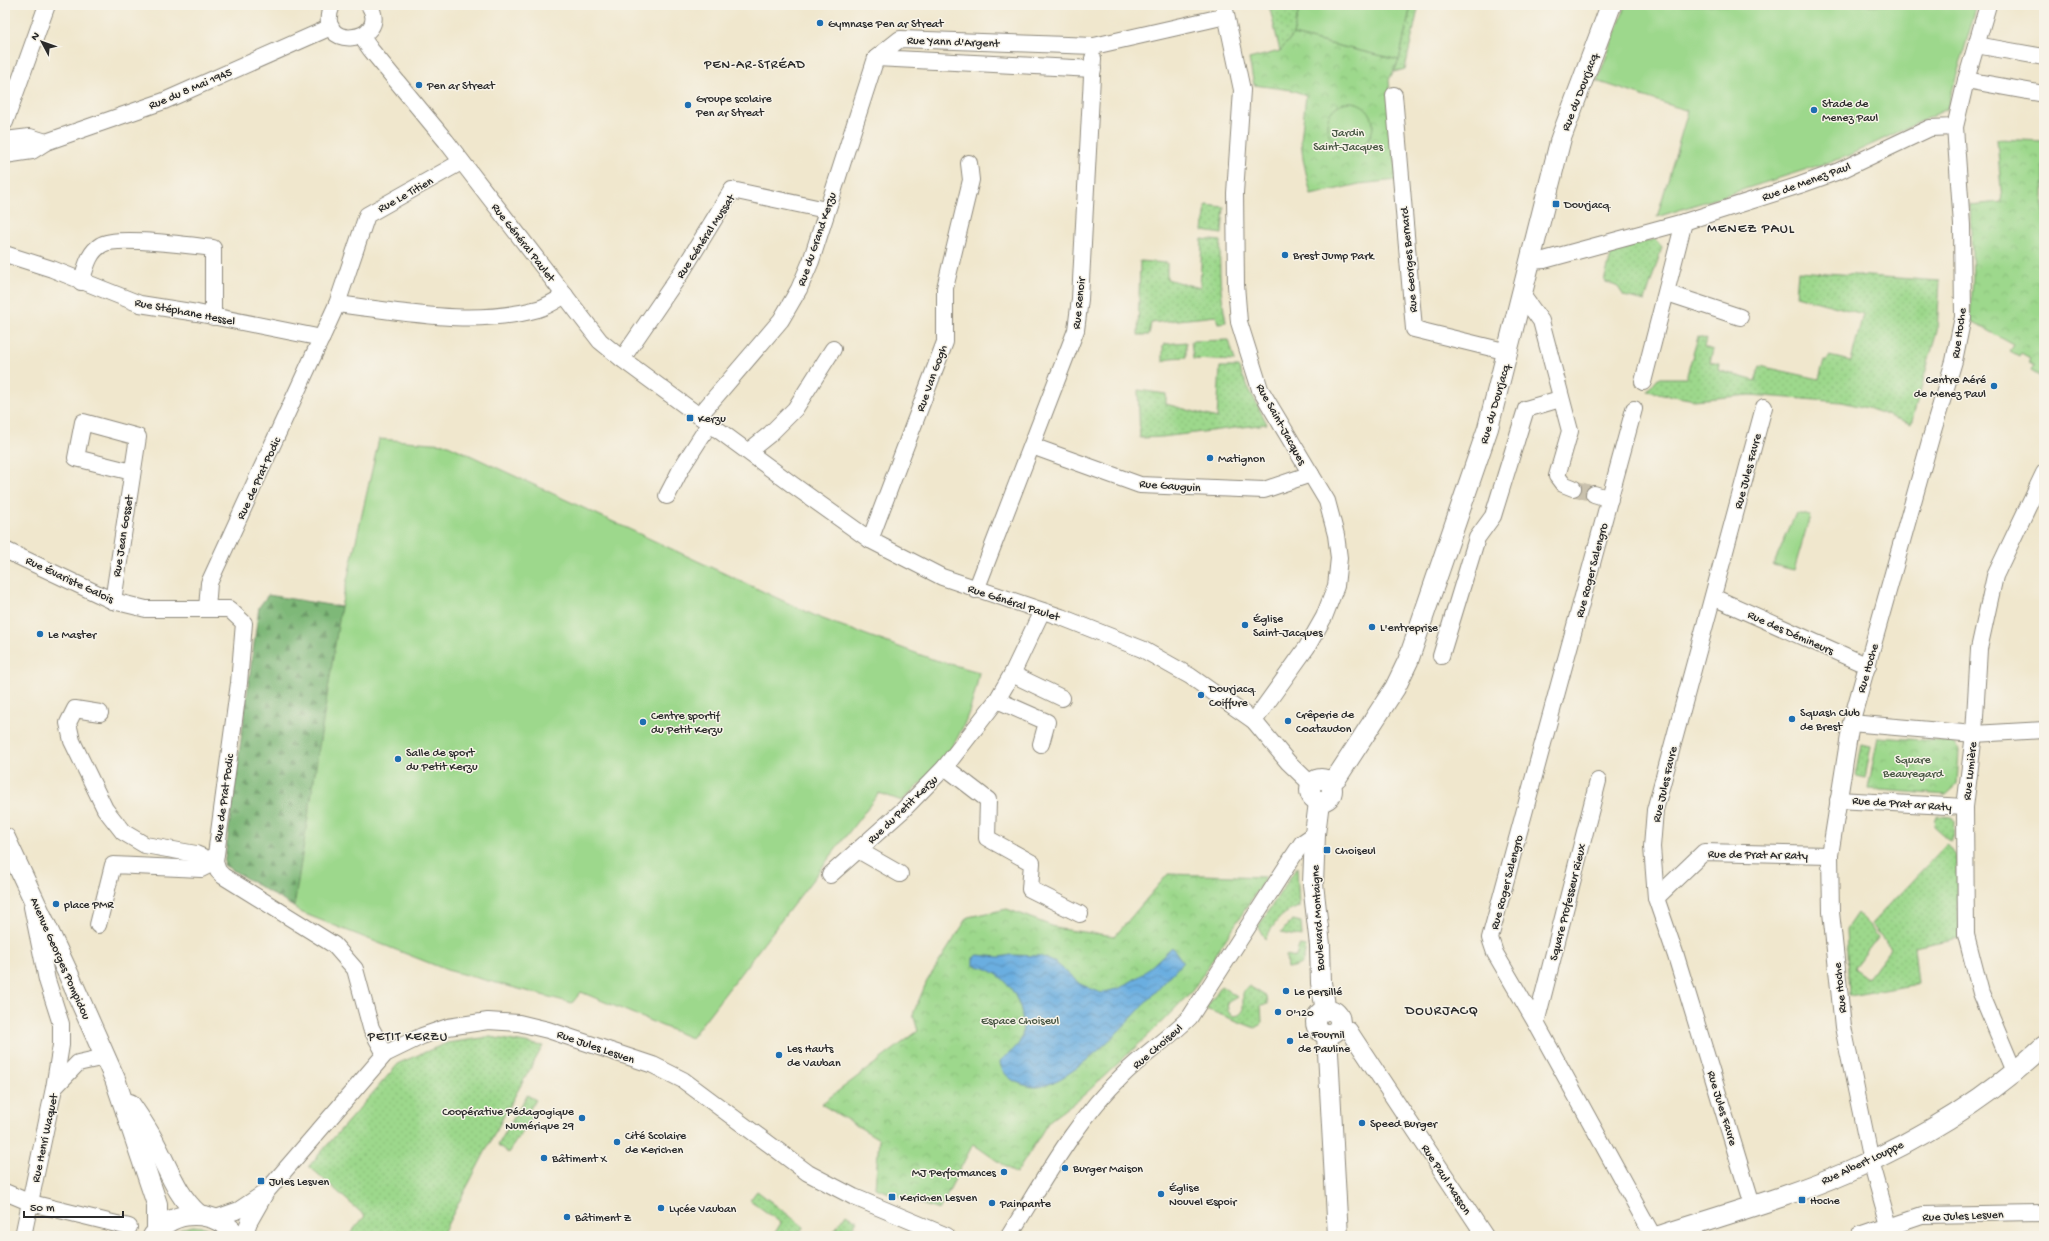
<svg xmlns="http://www.w3.org/2000/svg" width="2049" height="1241" viewBox="0 0 2049 1241" font-family="'Gochi Hand',sans-serif">
  <style>
    .grass { fill: url(#grass-dots); stroke: #64825c }
    .forest { fill: url(#forest-firs); stroke: #547252 }
    .park { fill: url(#park-crowns); stroke: #64825c }
    .pitch { fill: #9dd88c; stroke: #64825c }
    .water { fill: url(#water-waves); stroke: #4b6c86 }
    .lines { fill: none; stroke-linecap: round; stroke-linejoin: round }
    .minor-tunnel { stroke: #c9c1ad; stroke-width: 16; stroke-dasharray: 16 8; stroke-linecap: butt }
    .minor-casing { stroke: #8e897c; stroke-width: 18 }
    .major-casing { stroke: #8e897c; stroke-width: 22 }
    .minor { stroke: #fff; stroke-width: 16 }
    .major { stroke: #fff; stroke-width: 20 }
    .poi-dot { fill: #1f6fb2; stroke: #f7f3e8; stroke-width: 1.5 }
    .labels { text-anchor: middle; stroke-width: 3; stroke-linejoin: round; paint-order: stroke }
    .poi-label { font-size: 12px; fill: #2b2b2b; stroke: #f7f3e8; text-anchor: start }
    .street-label { font-size: 12px; fill: #2b2b2b; stroke: #f7f3e8 }
    .park-label { font-size: 12px; fill: #485643; stroke: #f7f3e8 }
    .neighbourhood-label { font-size: 13px; letter-spacing: 1px; fill: #2b2b2b; stroke: #f7f3e8 }
    .quarter-label { font-size: 14px; letter-spacing: 1px; fill: #2b2b2b; stroke: #f7f3e8 }
  </style>
  <defs>
    <pattern id="grass-dots" width="8" height="8" patternUnits="userSpaceOnUse"><rect width="8" height="8" fill="#9dd88c"/><path d="M2 2h.1M6 6h.1" fill="none" stroke="#87ba79" stroke-width="1.8" stroke-linecap="round"/></pattern>
    <pattern id="forest-firs" width="22" height="20" patternUnits="userSpaceOnUse"><rect width="22" height="20" fill="#7eb878"/><path d="M5 1l3.5 6h-7zM16 11l3.5 6h-7z" fill="#679663"/></pattern>
    <pattern id="park-crowns" width="20" height="18" patternUnits="userSpaceOnUse"><rect width="20" height="18" fill="#9dd88c"/><path d="M2 6a3 3 0 1 1 6 0M12 15a3 3 0 1 1 6 0" fill="none" stroke="#87ba79"/></pattern>
    <pattern id="water-waves" width="16" height="10" patternUnits="userSpaceOnUse"><rect width="16" height="10" fill="#6baee0"/><path d="M0 5q4-4 8 0t8 0" fill="none" stroke="#588eb6"/></pattern>
  </defs>
  <rect width="100%" height="100%" fill="#f7f3e8"/>
  <filter id="ink" filterUnits="userSpaceOnUse"><feTurbulence type="fractalNoise" baseFrequency=".025" numOctaves="2"/><feDisplacementMap in="SourceGraphic" scale="8" xChannelSelector="R" yChannelSelector="G"/><feConvolveMatrix kernelMatrix="1 2 1 2 8 2 1 2 1" color-interpolation-filters="sRGB"/></filter>
  <filter id="wash" filterUnits="userSpaceOnUse"><feTurbulence type="fractalNoise" baseFrequency=".012" numOctaves="4" result="noise"/><feDisplacementMap in="SourceGraphic" scale="16" xChannelSelector="R" yChannelSelector="G"/><feGaussianBlur stdDeviation="0.9" result="paint"/><feColorMatrix in="noise" values="0 0 0 0 0 0 0 0 0 0 0 0 0 0 0 0 0 1.4 0 .05"/><feComposite in="paint" operator="in"/></filter>
  <g filter="url(#wash)">
    <rect width="100%" height="100%" fill="#f0e7cd"/>
    <g class="grass">
      <polygon points="1269,5 1300,5 1293,35 1280,51"/>
      <polygon points="1411,5 1419,5 1405,69 1394,72 1399,60"/>
      <polygon points="1206,205 1224,207 1222,234 1203,231"/>
      <path d="M 1202,239 L 1221,241 L 1221,243 C 1218,270 1221,295 1226,322 L 1218,323 L 1216,316 L 1151,323 L 1149,335 L 1138,335 L 1140,261 L 1167,263 L 1167,279 L 1200,288 Z"/>
      <polygon points="1655,239 1662,247 1645,301 1624,296 1618,287 1604,281 1612,252"/>
      <polygon points="1798,271 1940,281 1937,331 1911,424 1867,408 1842,402 1750,395 1694,400 1647,391 1658,378 1686,378 1698,337 1706,339 1704,347 1713,350 1710,362 1719,364 1718,370 1755,381 1760,366 1819,379 1824,360 1827,360 1829,356 1851,361 1863,314 1796,296"/>
      <polygon points="1229,340 1235,361 1193,359 1191,341"/>
      <polygon points="1186,342 1186,357 1171,358 1163,362 1163,346 1165,344"/>
      <polygon points="1220,367 1238,367 1267,424 1162,437 1140,438 1138,390 1166,394 1166,404 1217,418"/>
      <polygon points="1861,744 1871,746 1865,778 1855,776"/>
      <polygon points="1937,816 1951,817 1954,821 1953,841 1951,842 1934,827 1935,818"/>
      <polygon points="1947,844 1956,856 1959,938 1914,947 1918,984 1849,996 1846,929 1857,913 1869,925 1878,937 1854,968 1868,978 1891,948 1871,924"/>
      <path d="M 1297,867 L 1299,907 C 1279,914 1276,922 1265,939 L 1258,927 Z"/>
      <polygon points="1293,920 1301,922 1302,937 1281,933 1289,923"/>
      <path d="M 1299,946 L 1306,947 C 1303,964 1304,965 1287,968 L 1286,955 L 1296,957 Z"/>
      <polygon points="1221,986 1237,997 1227,1003 1228,1010 1233,1016 1239,1015 1243,1011 1243,992 1249,986 1267,997 1268,1004 1261,1005 1262,1023 1255,1028 1206,1009"/>
      <polygon points="490,1037 543,1046 508,1108 443,1233 444,1236 348,1236 365,1216 309,1166 399,1063 447,1043"/>
      <polygon points="527,1095 536,1100 527,1113 532,1117 508,1153 498,1145"/>
      <polygon points="757,1191 804,1227 797,1236 773,1236 781,1223 750,1200"/>
      <polygon points="846,1214 857,1221 847,1236 842,1236 834,1231"/>
      <polygon points="193,1226 204,1227 222,1236 169,1236 183,1228"/>
    </g>
    <polygon class="forest" points="268,595 341,607 294,907 224,865 259,607"/>
    <g class="park">
      <polygon points="1293,35 1399,60 1389,80 1397,180 1359,184 1311,195 1303,159 1301,140 1306,95 1291,90 1254,85 1249,59 1280,51"/>
      <polygon points="1997,139 2044,141 2044,379 2031,371 2034,366 2028,362 2030,358 2021,353 2019,356 2010,351 2014,345 1970,321 1973,277 1970,205 2002,202"/>
      <polygon points="1878,737 1952,742 1959,750 1957,785 1946,795 1868,789"/>
      <polygon points="1168,874 1266,877 1192,991 1153,1031 1084,1095 1049,1121 1016,1174 973,1144 939,1210 875,1188 879,1139 821,1104 918,1031 913,1014 927,981 968,917 1007,909 1060,929 1115,936"/>
    </g>
    <g class="pitch">
      <polygon points="1300,5 1411,5 1399,60 1293,35"/>
      <polygon points="1626,5 1977,5 1947,109 1845,157 1657,217 1688,111 1597,81"/>
      <circle cx="1350" cy="125" r="23"/>
      <path d="M 379,439 L 446,444 L 820,618 L 932,659 L 979,672 C 975,698 966,725 952,747 C 940,767 919,784 902,801 L 879,793 L 691,1038 L 581,992 L 572,1003 L 447,970 L 300,912 L 294,907 L 341,607 Z"/>
      <polygon points="1796,513 1810,516 1794,570 1773,565"/>
    </g>
    <path class="water" d="M 1172,947 L 1183,962 C 1151,996 1087,1074 1043,1086 C 1034,1089 1024,1085 1016,1082 C 1008,1078 1000,1070 1000,1061 C 1006,1055 1018,1048 1021,1039 C 1028,1019 1016,988 999,976 C 991,970 983,967 973,965 L 973,958 L 978,955 L 1000,957 L 1011,955 L 1040,956 L 1056,963 L 1080,984 L 1101,993 L 1120,988 L 1143,974 Z"/>
  </g>
  <g filter="url(#ink)">
    <g class="lines">
      <polyline class="minor-tunnel" points="1573,488 1594,494"/>
      <g class="minor-casing">
        <g id="minor">
          <path d="M 332,5 C 312,53 393,43 369,5"/>
          <polyline points="1224,5 1242,90 1235,193 1236,285 1239,322 1260,389 1327,501 1336,535 1339,558 1336,586 1324,617 1307,647 1254,721"/>
          <polyline points="361,36 371,50 446,141 600,341 622,359 793,485 870,540 942,577 1061,617 1142,649 1190,676 1254,721 1288,762 1311,784"/>
          <polyline points="1976,45 2044,57"/>
          <polyline points="1093,69 876,58 900,39 1094,46 1226,16"/>
          <polyline points="1966,80 2044,94"/>
          <polyline points="1394,95 1414,329 1508,352"/>
          <polyline points="5,122 47,5"/>
          <polyline points="5,140 30,137 46,142"/>
          <polyline points="5,155 32,151 46,142 164,101 331,27"/>
          <polyline points="5,254 52,269 140,304 197,313 322,338"/>
          <polyline points="1531,261 1544,260 1684,222 1800,185 1839,171 1930,128 1955,127 1966,80 1988,5"/>
          <path d="M 81,282 C 86,268 88,253 101,245 C 115,235 193,246 213,248 L 213,317"/>
          <polyline points="1667,293 1740,317"/>
          <polyline points="1522,295 1541,321 1570,431 1557,476 1563,484 1573,488"/>
          <path d="M 337,304 C 403,312 473,327 538,309 C 548,306 557,300 565,295"/>
          <polyline points="622,359 683,270 732,190 826,210"/>
          <polyline points="1643,382 1684,222"/>
          <polyline points="1634,409 1490,938 1495,953 1536,1023 1653,1236"/>
          <polyline points="699,416 781,320 799,289 811,261 876,58"/>
          <polyline points="1032,446 1140,485 1264,490 1311,474"/>
          <polyline points="749,451 770,434 795,409 833,349"/>
          <polyline points="1594,494 1610,499"/>
          <polyline points="667,496 682,467 710,423"/>
          <polyline points="870,540 945,342 945,288 971,180 969,163"/>
          <polyline points="5,550 113,601 146,609 207,609"/>
          <polyline points="976,590 1076,330 1080,299 1093,58"/>
          <polyline points="1713,597 1868,666"/>
          <polyline points="113,601 138,437 83,422 76,458 132,472"/>
          <polyline points="1441,656 1477,538 1493,516 1526,409 1560,399"/>
          <polyline points="1012,674 1062,698"/>
          <polyline points="997,700 1047,722 1041,744"/>
          <polyline points="100,713 75,709 68,723 72,741 105,809 123,832 145,845 196,854 215,862"/>
          <polyline points="1851,723 1974,734 2044,730"/>
          <polyline points="945,767 988,800 987,838 1032,863 1030,889 1080,914"/>
          <polyline points="1838,800 1965,807"/>
          <polyline points="858,850 900,874"/>
          <polyline points="830,875 903,810 945,767 997,700 1012,674 1042,611"/>
          <polyline points="1656,898 1704,852 1830,855"/>
          <polyline points="98,925 113,865 201,869 215,862"/>
          <polyline points="1536,1023 1598,781"/>
          <polyline points="1340,1026 1349,1030 1354,1038 1485,1236"/>
          <polyline points="385,1054 371,1028 355,969 334,945 223,876 218,871 215,862 239,683 244,623 229,609 207,609 209,583 337,304 367,215 461,162"/>
          <polyline points="2015,1074 1981,993 1966,935 1965,807 1974,734 1979,649 1995,576 2044,473"/>
          <polyline points="54,1088 78,1063 105,1057"/>
          <polyline points="5,1192 31,1203 129,1227"/>
          <polyline points="1752,1205 1676,956 1656,898 1652,847 1655,810 1764,407"/>
          <polyline points="216,1218 239,1210 263,1194"/>
          <polyline points="23,1236 54,1088 61,1045 61,1024 47,980 32,907"/>
          <polyline points="244,1236 249,1222 266,1192 385,1054 422,1036 448,1027 488,1021 519,1023 548,1030 653,1065 683,1080 808,1173 854,1197 947,1236"/>
          <path d="M 1009,1236 C 1044,1180 1075,1121 1123,1075 C 1144,1054 1169,1038 1190,1017 L 1292,858 L 1302,843 L 1315,834"/>
          <polyline points="1860,1236 1922,1215 2044,1213"/>
          <polyline points="1892,1236 1871,1161 1843,1027 1831,912 1830,855 1851,723 1932,434 1954,361 1963,317 1962,225 1955,127"/>
        </g>
      </g>
      <g class="major-casing">
        <g id="major">
          <circle cx="1321" cy="790" r="11"/>
          <polyline points="1330,782 1337,777 1395,688 1408,661 1488,428 1561,138 1611,5"/>
          <polyline points="1319,802 1315,834 1313,884 1320,945 1321,983 1326,1010"/>
          <polyline points="5,838 67,971 115,1079 157,1204 157,1231"/>
          <circle cx="1328" cy="1022" r="12"/>
          <polyline points="1327,1034 1338,1236"/>
          <path d="M 130,1104 C 139,1117 148,1130 155,1144 C 168,1168 177,1196 198,1214"/>
          <path d="M 153,1236 C 175,1207 215,1209 237,1236"/>
          <path d="M 1659,1236 C 1723,1215 1789,1197 1851,1170 C 1921,1139 1988,1098 2044,1046"/>
        </g>
      </g>
      <use href="#minor" class="minor"/>
      <use href="#major" class="major"/>
    </g>
  </g>
  <g class="poi-dot">
    <circle cx="820" cy="23" r="4"/>
    <circle cx="419" cy="85" r="4"/>
    <circle cx="688" cy="105" r="4"/>
    <circle cx="1814" cy="110" r="4"/>
    <rect x="1552" y="200" width="8" height="8" rx="2"/>
    <circle cx="1285" cy="255" r="4"/>
    <circle cx="1994" cy="386" r="4"/>
    <rect x="686" y="414" width="8" height="8" rx="2"/>
    <circle cx="1210" cy="458" r="4"/>
    <circle cx="1245" cy="625" r="4"/>
    <circle cx="1372" cy="627" r="4"/>
    <circle cx="40" cy="634" r="4"/>
    <circle cx="1201" cy="695" r="4"/>
    <circle cx="1792" cy="719" r="4"/>
    <circle cx="1288" cy="721" r="4"/>
    <circle cx="643" cy="722" r="4"/>
    <circle cx="398" cy="759" r="4"/>
    <rect x="1323" y="846" width="8" height="8" rx="2"/>
    <circle cx="56" cy="904" r="4"/>
    <circle cx="1286" cy="991" r="4"/>
    <circle cx="1278" cy="1012" r="4"/>
    <circle cx="1290" cy="1041" r="4"/>
    <circle cx="779" cy="1055" r="4"/>
    <circle cx="582" cy="1118" r="4"/>
    <circle cx="1362" cy="1123" r="4"/>
    <circle cx="617" cy="1142" r="4"/>
    <circle cx="544" cy="1158" r="4"/>
    <circle cx="1065" cy="1168" r="4"/>
    <circle cx="1004" cy="1172" r="4"/>
    <rect x="257" y="1177" width="8" height="8" rx="2"/>
    <circle cx="1161" cy="1194" r="4"/>
    <rect x="888" y="1193" width="8" height="8" rx="2"/>
    <rect x="1798" y="1196" width="8" height="8" rx="2"/>
    <circle cx="992" cy="1203" r="4"/>
    <circle cx="661" cy="1208" r="4"/>
    <circle cx="567" cy="1217" r="4"/>
  </g>
  <g class="labels">
    <g class="poi-label">
      <text x="828" y="27">Gymnase Pen ar Streat</text>
      <text x="427" y="89">Pen ar Streat</text>
      <text x="696" y="102">Groupe scolaire<tspan x="696" dy="14">Pen ar Streat</tspan></text>
      <text x="1822" y="107">Stade de<tspan x="1822" dy="14">Menez Paul</tspan></text>
      <text x="1564" y="208">Dourjacq</text>
      <text x="1293" y="259">Brest Jump Park</text>
      <text x="1986" y="383" text-anchor="end">Centre Aéré<tspan x="1986" dy="14">de Menez Paul</tspan></text>
      <text x="698" y="422">Kerzu</text>
      <text x="1218" y="462">Matignon</text>
      <text x="1253" y="622">Église<tspan x="1253" dy="14">Saint-Jacques</tspan></text>
      <text x="1380" y="631">L'entreprise</text>
      <text x="48" y="638">Le Master</text>
      <text x="1209" y="692">Dourjacq<tspan x="1209" dy="14">Coiffure</tspan></text>
      <text x="1800" y="716">Squash Club<tspan x="1800" dy="14">de Brest</tspan></text>
      <text x="1296" y="718">Crêperie de<tspan x="1296" dy="14">Coataudon</tspan></text>
      <text x="651" y="719">Centre sportif<tspan x="651" dy="14">du Petit Kerzu</tspan></text>
      <text x="406" y="756">Salle de sport<tspan x="406" dy="14">du Petit Kerzu</tspan></text>
      <text x="1335" y="854">Choiseul</text>
      <text x="64" y="908">place PMR</text>
      <text x="1294" y="995">Le persillé</text>
      <text x="1286" y="1016">O'120</text>
      <text x="1298" y="1038">Le Fournil<tspan x="1298" dy="14">de Pauline</tspan></text>
      <text x="787" y="1052">Les Hauts<tspan x="787" dy="14">de Vauban</tspan></text>
      <text x="574" y="1115" text-anchor="end">Coopérative Pédagogique<tspan x="574" dy="14">Numérique 29</tspan></text>
      <text x="1370" y="1127">Speed Burger</text>
      <text x="625" y="1139">Cité Scolaire<tspan x="625" dy="14">de Kerichen</tspan></text>
      <text x="552" y="1162">Bâtiment X</text>
      <text x="1073" y="1172">Burger Maison</text>
      <text x="996" y="1176" text-anchor="end">MJ Performances</text>
      <text x="269" y="1185">Jules Lesven</text>
      <text x="1169" y="1191">Église<tspan x="1169" dy="14">Nouvel Espoir</tspan></text>
      <text x="900" y="1201">Kerichen Lesven</text>
      <text x="1810" y="1204">Hoche</text>
      <text x="1000" y="1207">Painpante</text>
      <text x="669" y="1212">Lycée Vauban</text>
      <text x="575" y="1221">Bâtiment Z</text>
    </g>
    <g class="street-label">
      <text transform="translate(953 41) rotate(2)" y="4">Rue Yann d'Argent</text>
      <text transform="translate(190 88) rotate(-23)" y="4">Rue du 8 Mai 1945</text>
      <text transform="translate(1579 92) rotate(-69)" y="4">Rue du Dourjacq</text>
      <text transform="translate(1806 181) rotate(-20)" y="4">Rue de Menez Paul</text>
      <text transform="translate(405 194) rotate(-29)" y="4">Rue Le Titien</text>
      <text transform="translate(705 236) rotate(-57)" y="4">Rue Général Mussat</text>
      <text transform="translate(816 239) rotate(-71)" y="4">Rue du Grand Kerzu</text>
      <text transform="translate(524 242) rotate(52)" y="4">Rue Général Paulet</text>
      <text transform="translate(1408 260) rotate(-95)" y="4">Rue Georges Bernard</text>
      <text transform="translate(1078 303) rotate(-84)" y="4">Rue Renoir</text>
      <text transform="translate(185 311) rotate(11)" y="4">Rue Stéphane Hessel</text>
      <text transform="translate(1958 333) rotate(-82)" y="4">Rue Hoche</text>
      <text transform="translate(931 378) rotate(-70)" y="4">Rue Van Gogh</text>
      <text transform="translate(1494 404) rotate(-74)" y="4">Rue du Dourjacq</text>
      <text transform="translate(1282 424) rotate(61)" y="4">Rue Saint-Jacques</text>
      <text transform="translate(1747 471) rotate(-75)" y="4">Rue Jules Favre</text>
      <text transform="translate(258 478) rotate(-65)" y="4">Rue de Prat Podic</text>
      <text transform="translate(1170 485) rotate(4)" y="4">Rue Gauguin</text>
      <text transform="translate(122 536) rotate(-81)" y="4">Rue Jean Gosset</text>
      <text transform="translate(1591 570) rotate(-75)" y="4">Rue Roger Salengro</text>
      <text transform="translate(70 579) rotate(25)" y="4">Rue Évariste Galois</text>
      <text transform="translate(1014 602) rotate(18)" y="4">Rue Général Paulet</text>
      <text transform="translate(1791 632) rotate(24)" y="4">Rue des Démineurs</text>
      <text transform="translate(1867 668) rotate(-74)" y="4">Rue Hoche</text>
      <text transform="translate(1969 771) rotate(-84)" y="4">Rue Lumière</text>
      <text transform="translate(1664 784) rotate(-77)" y="4">Rue Jules Favre</text>
      <text transform="translate(223 798) rotate(-82)" y="4">Rue de Prat Podic</text>
      <text transform="translate(1902 803) rotate(4)" y="4">Rue de Prat ar Raty</text>
      <text transform="translate(902 809) rotate(-44)" y="4">Rue du Petit Kerzu</text>
      <text transform="translate(1758 854) rotate(1)" y="4">Rue de Prat Ar Raty</text>
      <text transform="translate(1506 882) rotate(-75)" y="4">Rue Roger Salengro</text>
      <text transform="translate(1567 902) rotate(-76)" y="4">Square Professeur Rieux</text>
      <text transform="translate(1317 918) rotate(-93)" y="4">Boulevard Montaigne</text>
      <text transform="translate(61 958) rotate(66)" y="4">Avenue Georges Pompidou</text>
      <text transform="translate(1839 988) rotate(-96)" y="4">Rue Hoche</text>
      <text transform="translate(596 1046) rotate(19)" y="4">Rue Jules Lesven</text>
      <text transform="translate(1157 1046) rotate(-41)" y="4">Rue Choiseul</text>
      <text transform="translate(1723 1108) rotate(73)" y="4">Rue Jules Favre</text>
      <text transform="translate(44 1138) rotate(-78)" y="4">Rue Henri Waquet</text>
      <text transform="translate(1862 1162) rotate(-25)" y="4">Rue Albert Louppe</text>
      <text transform="translate(1447 1179) rotate(57)" y="4">Rue Paul Masson</text>
      <text transform="translate(1963 1215) rotate(-2)" y="4">Rue Jules Lesven</text>
    </g>
    <g class="park-label">
      <text x="1348" y="136">Jardin<tspan x="1348" dy="14">Saint-Jacques</tspan></text>
      <text x="1913" y="763">Square<tspan x="1913" dy="14">Beauregard</tspan></text>
      <text x="1020" y="1024">Espace Choiseul</text>
    </g>
    <g class="neighbourhood-label">
      <text x="755" y="68">PEN-AR-STRÉAD</text>
      <text x="408" y="1040">PETIT KERZU</text>
    </g>
    <g class="quarter-label">
      <text x="1751" y="232">MENEZ PAUL</text>
      <text x="1442" y="1014">DOURJACQ</text>
    </g>
  </g>
  <rect width="2049" height="1241" fill="none" stroke="#f7f3e8" stroke-width="20"/>
  <g transform="translate(42 42) rotate(311)" stroke="#f7f3e8" stroke-width="3" paint-order="stroke">
  <path d="M0-3L7 15L0 10L-7 15Z" fill="#2b2b2b"/>
  <text y="-6" font-size="11" font-weight="bold" text-anchor="middle" fill="#2b2b2b">N</text>
  </g>
  <path d="M24 1211v6h99v-6" fill="none" stroke="#2b2b2b" stroke-width="2"/>
  <text x="30" y="1211" font-size="12" fill="#2b2b2b" stroke="#f7f3e8" stroke-width="3" paint-order="stroke">50 m</text>
</svg>
